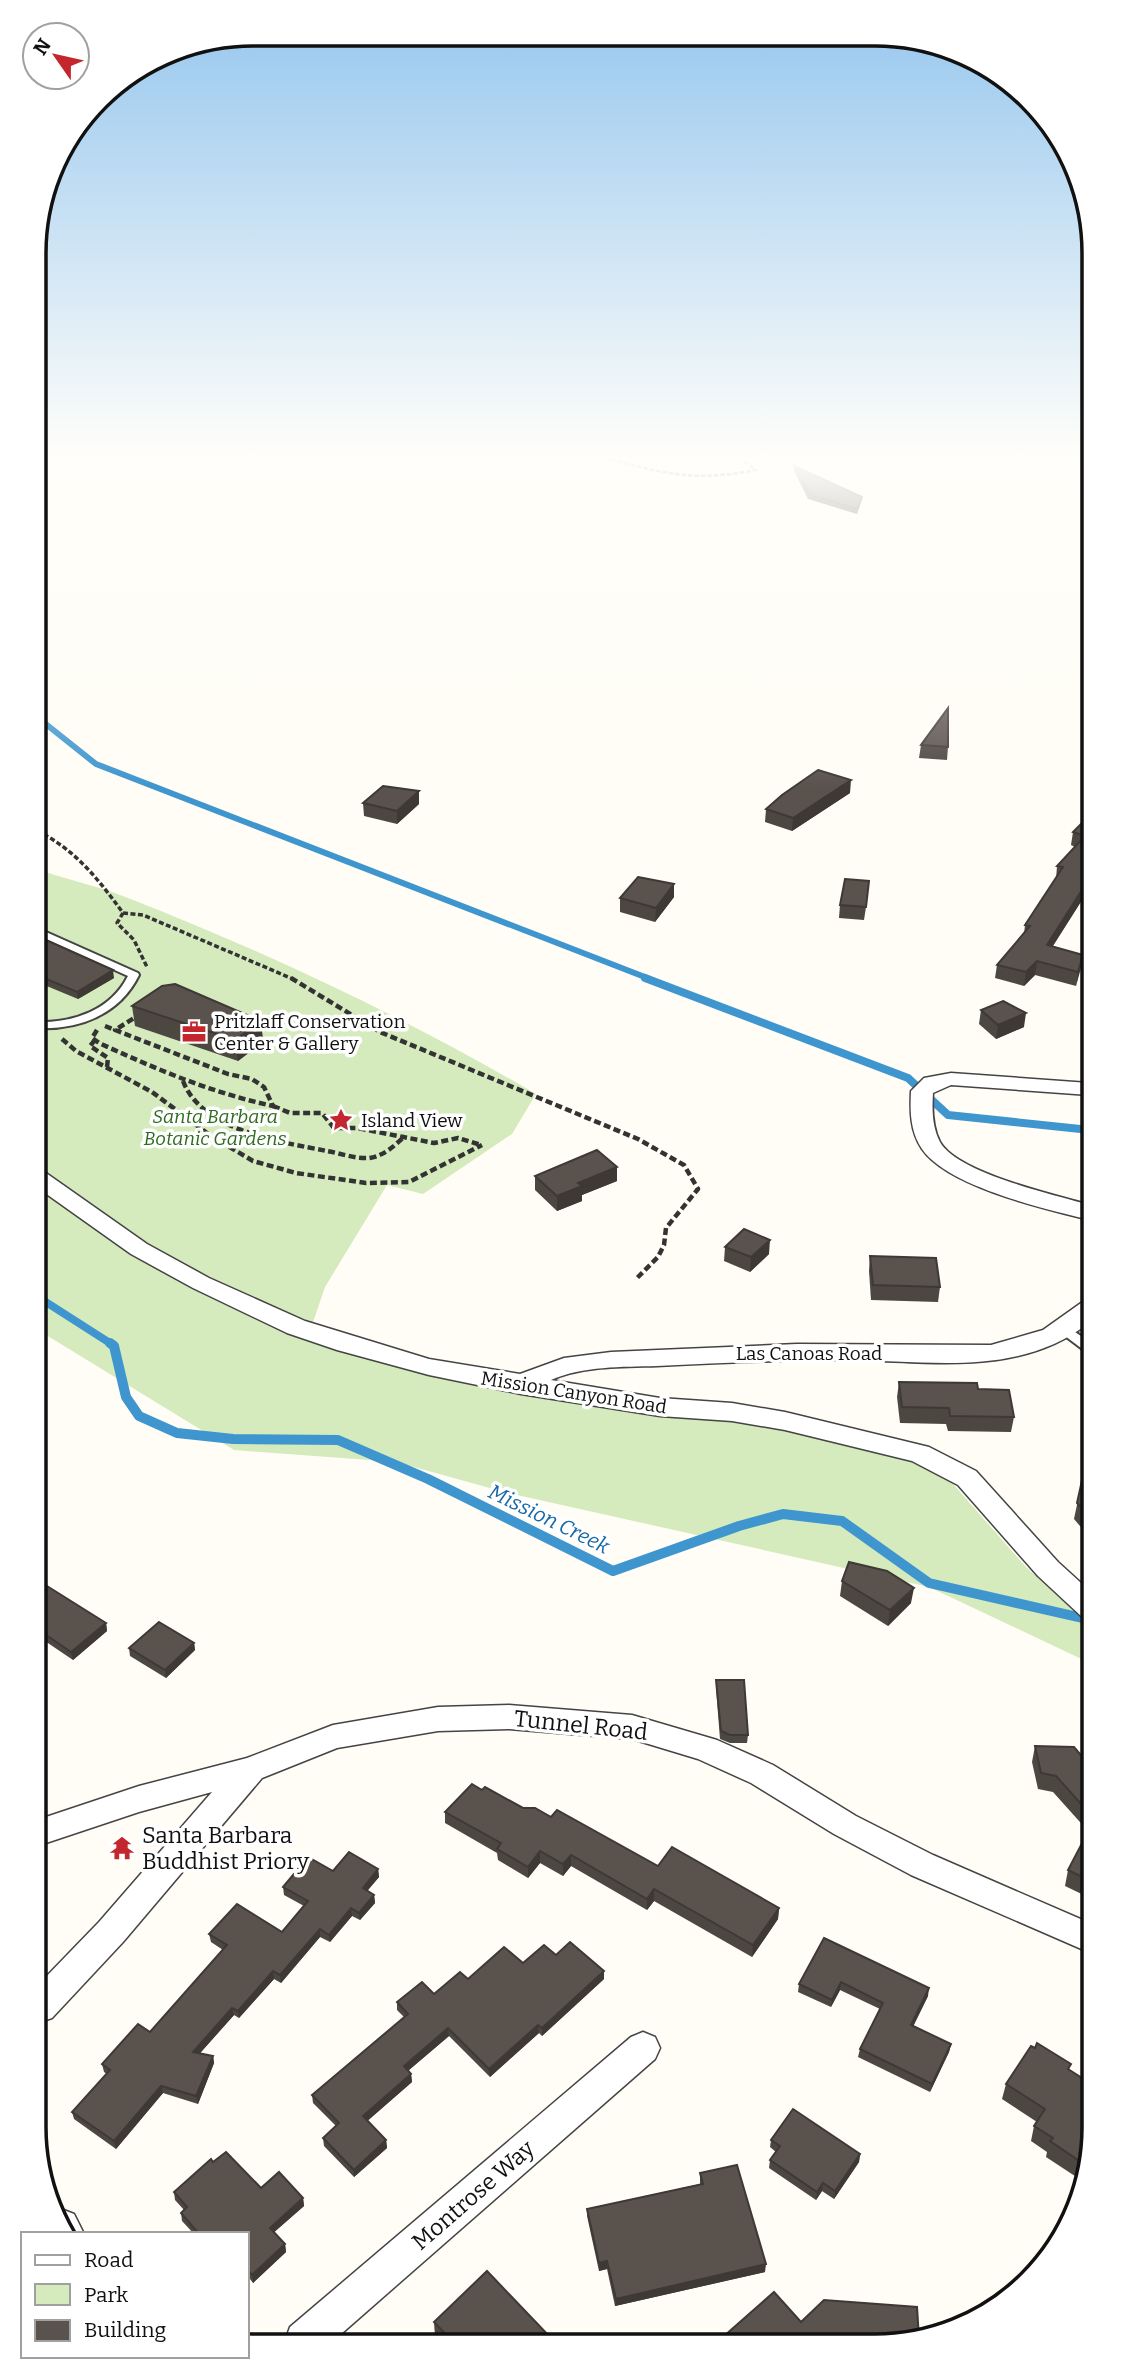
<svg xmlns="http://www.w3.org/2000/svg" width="1127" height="2379" viewBox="0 0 1127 2379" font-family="Bitter,serif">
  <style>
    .green { fill: #d5ebbd }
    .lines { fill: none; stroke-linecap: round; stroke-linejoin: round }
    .stream-far2 { stroke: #3f96cf; stroke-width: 6 }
    .stream-far1 { stroke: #3f96cf; stroke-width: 8 }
    .stream { stroke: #3f96cf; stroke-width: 10 }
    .service-casing { stroke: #444; stroke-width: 4 }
    .minor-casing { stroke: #444; stroke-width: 3 }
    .path-far2 { stroke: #333; stroke-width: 2.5; stroke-dasharray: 4.5 2; stroke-linecap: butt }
    .path-far1 { stroke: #333; stroke-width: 3.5; stroke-dasharray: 5 2.5; stroke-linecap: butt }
    .path { stroke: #333; stroke-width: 4.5; stroke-dasharray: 7 3.5; stroke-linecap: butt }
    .service { fill: #fff; fill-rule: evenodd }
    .minor { fill: #fff; fill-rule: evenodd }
    .wall { fill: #4d4742 }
    .shaded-wall { fill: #3f3936 }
    .building { fill: #5a524d; stroke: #3f3936; stroke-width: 2 }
    .labels { text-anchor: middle; stroke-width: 7; stroke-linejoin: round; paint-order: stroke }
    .poi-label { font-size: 19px; fill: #111; stroke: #fff; text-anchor: start }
    .park-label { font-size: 19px; font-style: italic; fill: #2f6b1f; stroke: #fff }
    .street-label { font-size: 19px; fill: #111; stroke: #fff }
    .water-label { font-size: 21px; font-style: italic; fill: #1768a6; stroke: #fff }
    .near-street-label { font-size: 23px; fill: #111; stroke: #fff }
    .near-poi-label { font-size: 23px; fill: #111; stroke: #fff; text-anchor: start }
    .rim { fill: none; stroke: #111; stroke-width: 3.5 }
  </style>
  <rect width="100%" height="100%" fill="#fffdf5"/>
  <path class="green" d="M 37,869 C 67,880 99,886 128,898 C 269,953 406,1018 536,1094 L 512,1134 L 423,1194 L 387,1185 L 325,1287 L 308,1337 L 712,1410 L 899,1452 L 946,1476 L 1026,1567 L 1091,1627 L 1092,1664 L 929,1587 L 504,1492 L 396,1462 L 234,1450 L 38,1330 Z"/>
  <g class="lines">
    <polyline class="stream-far2" points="37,717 96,764 650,979"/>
    <g class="stream-far1">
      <polyline points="645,978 908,1078 948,1115 1090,1130"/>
      <polyline points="38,1297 113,1345"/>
    </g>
    <polyline class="stream" points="110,1343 114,1346 126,1397 139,1416 177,1433 233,1439 338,1440 428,1479 613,1571 739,1526 783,1514 842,1521 929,1583 1091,1620"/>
    <g class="service-casing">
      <g id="service">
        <path d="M 37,928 L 138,973 L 139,975 C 120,1014 80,1030 37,1028 L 37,1022 C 74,1023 111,1010 128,976 L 37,935 Z"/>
        <polygon points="1066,1326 1090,1342 1090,1352 1085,1351 1061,1333 1059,1330"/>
      </g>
    </g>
    <g class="minor-casing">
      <g id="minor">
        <path d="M 951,1073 L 1089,1083 L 1089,1095 L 951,1085 L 933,1093 C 932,1109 932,1127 940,1142 C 957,1173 1055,1195 1090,1205 L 1090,1220 C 1046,1209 948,1187 922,1149 C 910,1131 910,1111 911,1091 L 924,1078 Z"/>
        <path d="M 38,1171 L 46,1173 L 147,1244 L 209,1278 L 305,1321 L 429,1359 L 520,1374 L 564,1358 L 611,1352 L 797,1344 L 991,1345 L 1043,1330 L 1081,1303 L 1090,1301 L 1090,1322 C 1018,1379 928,1360 843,1360 C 781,1360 719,1363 657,1366 C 622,1367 583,1366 551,1380 L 660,1398 L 732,1403 L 785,1412 L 929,1447 L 976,1471 L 1058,1562 L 1091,1592 L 1091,1619 L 1081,1616 L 1038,1576 L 958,1485 L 912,1461 L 785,1430 L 732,1421 L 660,1416 L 521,1394 L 429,1375 L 337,1350 L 287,1333 L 193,1288 L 131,1254 L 38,1188 Z"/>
        <polygon points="509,1705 632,1715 717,1740 773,1765 856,1816 933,1855 1092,1924 1093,1954 911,1875 834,1834 751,1783 698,1759 632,1739 509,1729 438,1731 337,1748 262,1778 123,1942 52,2018 40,2022 40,1983 99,1922 212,1792 139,1812 40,1845 40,1819 139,1786 247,1758 333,1725 438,1707"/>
        <polygon points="643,2032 655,2037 660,2048 655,2059 333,2341 285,2341 290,2327 631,2037"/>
        <polygon points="61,2209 74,2214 84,2234 64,2234 54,2212"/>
      </g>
    </g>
    <g class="path-far2">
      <path d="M 593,454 C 657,472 689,483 756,470 L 734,454"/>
      <polyline points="390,461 403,454"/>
    </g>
    <g class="path-far1">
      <path d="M 37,831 C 75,849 99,880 123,913 L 117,923 L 134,940 L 147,967"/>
      <polyline points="123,913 143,915 293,979"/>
    </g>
    <g class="path">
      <polyline points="291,978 380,1032 638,1139 684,1165 698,1189 666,1228 664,1245 658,1257 635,1280"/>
      <polyline points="105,1026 115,1030"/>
      <path d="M 97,1030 L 92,1038 L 99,1043 C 156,1069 212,1093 273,1106 L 264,1087 L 252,1079 L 228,1074 L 115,1030 L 139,1015"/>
      <polyline points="62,1039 76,1051 152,1092 211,1136 253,1161 296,1173 366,1183 409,1182 482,1145"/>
      <polyline points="95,1040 90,1046 108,1058 107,1067"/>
      <path d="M 183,1081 C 202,1131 281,1142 327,1151 C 339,1153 356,1159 369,1158 C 384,1156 394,1146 405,1136"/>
      <polyline points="273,1106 290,1113 322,1113 334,1128 357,1128 434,1143 458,1138 481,1145"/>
    </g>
    <use href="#service" class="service"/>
    <use href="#minor" class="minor"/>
  </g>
  <g class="wall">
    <polygon points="794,466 862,497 861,503 857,514 808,499 794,471"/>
    <polygon points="921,745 948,747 947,760 919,758"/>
    <polygon points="419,791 419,804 397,824 364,816 363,803"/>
    <polygon points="850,793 792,831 765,822 766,809"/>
    <polygon points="1088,805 1089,889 1053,946 1083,955 1076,986 1035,975 1024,986 995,978 997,965 1024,934 1025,925 1056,879 1057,866 1075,847 1071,845 1073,832 1083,823 1081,822 1083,810"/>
    <polygon points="674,884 674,897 655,922 620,912 620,898"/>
    <polygon points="868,894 864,920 839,918 840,905"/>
    <polygon points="37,936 114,978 78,999 37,982"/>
    <polygon points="132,1006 261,1021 263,1042 238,1061 135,1026"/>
    <polygon points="981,1010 1024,1027 996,1039 979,1024"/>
    <polygon points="535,1176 617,1181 582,1195 582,1201 557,1211 535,1190"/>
    <polygon points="725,1247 769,1254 750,1272 724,1261"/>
    <polygon points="870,1256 940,1287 938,1302 871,1300 869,1271"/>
    <polygon points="899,1382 978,1389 1014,1417 1011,1432 948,1431 946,1424 900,1423 897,1397"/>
    <polygon points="1083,1476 1091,1485 1091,1539 1074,1519"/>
    <polygon points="39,1581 106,1623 107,1631 73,1660 39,1637"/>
    <polygon points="842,1581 911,1603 888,1626 840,1596"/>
    <polygon points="194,1643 195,1650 166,1678 130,1656 129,1648"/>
    <polygon points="716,1680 748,1735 747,1743 730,1743 720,1739 716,1688"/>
    <polygon points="1035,1746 1092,1768 1092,1899 1065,1886 1068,1870 1088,1831 1053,1792 1038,1789 1032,1762"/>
    <polygon points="482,1790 523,1808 551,1817 658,1866 779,1908 778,1919 752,1957 654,1901 647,1910 571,1866 563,1876 540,1863 528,1878 498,1860 497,1853 445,1823 445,1812"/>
    <polygon points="378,1869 379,1877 367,1891 374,1895 375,1903 360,1920 352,1916 330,1942 320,1937 281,1983 274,1979 239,2018 234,2015 200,2053 213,2056 214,2063 198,2104 163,2093 116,2149 74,2119 72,2112 107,2074 104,2072 102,2064 150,2032 223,1950 211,1942 209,1934 282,1932 304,1906 284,1895 283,1887 333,1871"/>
    <polygon points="824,1938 928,1996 913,2026 951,2044 949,2052 930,2092 858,2057 860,2049 880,2009 840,1990 831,2007 798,1992 799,1984"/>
    <polygon points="556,1955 604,1971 604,1979 542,2036 539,2033 490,2077 449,2036 408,2071 411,2074 412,2082 367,2121 386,2140 387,2148 354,2177 324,2146 323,2138 336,2126 313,2103 312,2095 404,2017 397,2010 397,2002 434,1994 468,1979"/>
    <polygon points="1070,2070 1093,2103 1090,2107 1093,2141 1084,2182 1046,2157 1047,2152 1031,2141 1034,2126 1037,2122 1002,2099 1006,2084"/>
    <polygon points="771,2140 860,2154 859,2162 834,2199 822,2191 816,2200 769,2168 770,2160 776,2152 770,2147"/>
    <polygon points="213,2162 261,2188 303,2198 304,2206 274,2232 285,2244 286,2252 253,2283 247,2275 247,2234 194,2234 182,2221 181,2213 184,2210 175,2200 174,2192"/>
    <polygon points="700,2173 765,2272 615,2306 607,2269 599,2271 587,2216 587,2209 700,2184"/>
    <polygon points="434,2322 551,2338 551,2340 438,2341 435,2337"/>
  </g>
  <g class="shaded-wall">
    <polygon points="851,780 850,793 792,831 793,818"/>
    <polygon points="419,791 419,804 397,824 397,811"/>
    <polygon points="1089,879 1089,889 1045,958 1047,945"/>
    <polygon points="674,884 674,897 655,922 656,908"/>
    <polygon points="1083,955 1081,968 1076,986 1078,972"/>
    <polygon points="1037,961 1035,975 1024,986 1026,972"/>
    <polygon points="113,970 114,978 78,999 77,992"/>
    <polygon points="1026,1013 1024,1027 996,1039 998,1025"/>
    <polygon points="261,1021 263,1042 238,1061 235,1040"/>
    <polygon points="617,1167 617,1181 582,1195 582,1201 557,1211 557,1196 578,1183"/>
    <polygon points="770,1240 769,1254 750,1272 751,1257"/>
    <polygon points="914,1588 911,1603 888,1626 890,1610"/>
    <polygon points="106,1623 107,1631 73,1660 71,1652"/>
    <polygon points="194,1643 195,1650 166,1678 165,1670"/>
    <polygon points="540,1851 540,1863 528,1878 528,1867"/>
    <polygon points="571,1855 571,1866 563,1876 563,1864"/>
    <polygon points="378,1869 379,1877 363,1896 363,1888"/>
    <polygon points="654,1889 654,1901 647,1910 647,1899"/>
    <polygon points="374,1895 375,1903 360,1920 359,1913"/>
    <polygon points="351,1908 352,1916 330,1942 329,1935"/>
    <polygon points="779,1908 778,1919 752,1957 753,1945"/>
    <polygon points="320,1929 320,1937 281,1983 280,1975"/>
    <polygon points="273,1971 274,1979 239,2018 238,2011"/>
    <polygon points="604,1971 604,1979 542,2036 542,2028"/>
    <polygon points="841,1982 840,1990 831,2007 832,2000"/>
    <polygon points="929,1988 928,1996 910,2033 911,2025"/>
    <polygon points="232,2008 234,2015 194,2060 193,2052"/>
    <polygon points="538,2025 539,2033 490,2077 489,2069"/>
    <polygon points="448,2028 449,2036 404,2074 404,2066"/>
    <polygon points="951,2044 949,2052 930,2092 932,2084"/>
    <polygon points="213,2056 214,2063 198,2104 196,2096"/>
    <polygon points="411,2074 412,2082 364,2124 363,2116"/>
    <polygon points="161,2086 163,2093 116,2149 114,2141"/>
    <polygon points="1093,2094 1093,2103 1082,2120 1086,2105"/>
    <polygon points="386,2140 387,2148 354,2177 354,2170"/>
    <polygon points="860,2154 859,2162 834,2199 835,2191"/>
    <polygon points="823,2183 822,2191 816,2200 817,2192"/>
    <polygon points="303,2198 304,2206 271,2235 270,2228"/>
    <polygon points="285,2244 286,2252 253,2283 252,2275"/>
    <polygon points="607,2261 607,2269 599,2271 599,2263"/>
    <polygon points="766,2264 765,2272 615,2306 616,2299"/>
  </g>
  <g class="building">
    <polygon points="794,466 862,497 857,509 809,494"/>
    <polygon points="948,708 948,747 921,745"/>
    <polygon points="818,770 851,780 793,818 766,809 782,795"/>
    <polygon points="383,786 419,791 397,811 363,803"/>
    <polygon points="1088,805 1088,811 1083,810"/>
    <polygon points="1088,812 1089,879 1047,945 1083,955 1078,972 1037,961 1026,972 997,965 1030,926 1025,925 1063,867 1057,866 1085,836 1073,832 1088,817 1084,816"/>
    <polygon points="638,877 674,884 656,908 620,898"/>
    <polygon points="845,879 869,881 866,907 840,905"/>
    <polygon points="37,936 113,970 77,992 37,975"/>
    <polygon points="175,984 261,1021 235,1040 132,1006 162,986"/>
    <polygon points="1003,1001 1026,1013 998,1025 981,1010"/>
    <polygon points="597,1150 617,1167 578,1183 582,1186 557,1196 535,1176"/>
    <polygon points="744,1229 770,1240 751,1257 725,1247"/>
    <polygon points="870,1256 936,1258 940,1287 873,1285"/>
    <polygon points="899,1382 977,1383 978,1389 1009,1390 1014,1417 950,1416 949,1408 902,1407"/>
    <polygon points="1083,1476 1091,1485 1091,1519 1077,1503"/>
    <polygon points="849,1562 887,1571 914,1588 890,1610 842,1581"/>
    <polygon points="39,1581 106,1623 71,1652 39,1630"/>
    <polygon points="159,1622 194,1643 165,1670 129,1648"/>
    <polygon points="716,1680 744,1680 748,1735 730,1735 721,1731"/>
    <polygon points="1035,1746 1074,1747 1092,1768 1092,1882 1068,1870 1090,1828 1091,1815 1056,1776 1041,1773"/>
    <polygon points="472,1784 482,1790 485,1787 523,1808 535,1808 551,1817 557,1810 658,1866 672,1847 779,1908 753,1945 654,1889 647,1899 571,1855 563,1864 540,1851 528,1867 497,1849 501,1843 445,1812"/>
    <polygon points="349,1852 378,1869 363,1888 374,1895 359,1913 351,1908 329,1935 320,1929 280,1975 273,1971 238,2011 232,2008 193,2052 213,2056 196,2096 161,2086 114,2141 72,2112 110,2070 102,2064 138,2024 150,2032 227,1945 209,1934 237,1904 282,1932 308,1901 283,1887 308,1857 333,1871"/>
    <polygon points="824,1938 929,1988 911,2025 951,2044 932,2084 860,2049 883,2003 841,1982 832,2000 799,1984"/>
    <polygon points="570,1942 604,1971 542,2028 538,2025 489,2069 448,2028 404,2066 411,2074 363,2116 386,2140 354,2170 323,2138 339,2123 312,2095 408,2014 397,2002 422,1982 434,1994 460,1972 468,1979 504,1947 523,1963 544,1945 556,1955"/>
    <polygon points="1037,2043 1071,2064 1068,2069 1093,2085 1093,2094 1086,2105 1093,2109 1093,2141 1087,2166 1050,2141 1053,2138 1034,2126 1045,2109 1006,2084 1031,2046 1035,2048"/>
    <polygon points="793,2109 860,2154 835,2191 823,2183 817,2192 770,2160 780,2146 771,2140"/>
    <polygon points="226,2152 261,2188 279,2172 303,2198 270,2228 285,2244 252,2275 247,2269 247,2234 199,2234 181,2213 187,2207 174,2192 211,2159 213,2162"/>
    <polygon points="737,2165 766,2264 616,2299 607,2261 599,2263 587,2209 703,2184 700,2173"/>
    <polygon points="487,2271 551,2338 549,2340 451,2340 434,2322"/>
    <polygon points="774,2292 801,2322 824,2300 917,2307 919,2338 727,2339 724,2336"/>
  </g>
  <linearGradient id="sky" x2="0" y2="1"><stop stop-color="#95c6ee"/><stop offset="0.58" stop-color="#fffefa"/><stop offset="1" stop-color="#fffefa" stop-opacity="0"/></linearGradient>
  <rect width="1127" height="787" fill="url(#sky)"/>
  <defs>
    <g id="office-bare" transform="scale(1.89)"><path d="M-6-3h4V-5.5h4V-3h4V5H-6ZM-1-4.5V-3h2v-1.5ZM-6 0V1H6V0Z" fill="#c4262e" stroke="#fff" stroke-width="2.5" paint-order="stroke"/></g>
    <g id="sight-bare" transform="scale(1.89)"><path d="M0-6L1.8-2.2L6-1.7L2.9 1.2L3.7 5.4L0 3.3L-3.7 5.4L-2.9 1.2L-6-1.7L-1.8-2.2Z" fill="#c4262e" stroke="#fff" stroke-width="2.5" paint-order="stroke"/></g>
    <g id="temple-bare" transform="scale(1.89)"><path d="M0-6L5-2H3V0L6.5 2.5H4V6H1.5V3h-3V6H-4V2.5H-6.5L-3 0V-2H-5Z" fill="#c4262e" stroke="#fff" stroke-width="2.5" paint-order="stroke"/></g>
  </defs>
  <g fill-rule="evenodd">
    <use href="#office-bare" x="194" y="1032"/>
    <use href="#sight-bare" x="341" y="1120"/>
    <use href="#temple-bare" x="122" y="1848"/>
  </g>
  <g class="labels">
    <g class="poi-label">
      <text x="214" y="1028">Pritzlaff Conservation<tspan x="214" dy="22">Center &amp; Gallery</tspan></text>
      <text x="361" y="1127">Island View</text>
    </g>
    <g class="park-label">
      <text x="215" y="1123">Santa Barbara<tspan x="215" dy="22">Botanic Gardens</tspan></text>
    </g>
    <g class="street-label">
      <text x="809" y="1360">Las Canoas Road</text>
      <text transform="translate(574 1392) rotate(9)" y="7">Mission Canyon Road</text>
    </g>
    <g class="water-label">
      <text transform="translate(549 1519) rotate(26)" y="7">Mission Creek</text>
    </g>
    <g class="near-street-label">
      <text transform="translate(581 1725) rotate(6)" y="8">Tunnel Road</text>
      <text transform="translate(473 2195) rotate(-41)" y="8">Montrose Way</text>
    </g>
    <g class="near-poi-label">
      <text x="142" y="1843">Santa Barbara<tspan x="142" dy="26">Buddhist Priory</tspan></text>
    </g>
  </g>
  <path d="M0 0H1127V2379H0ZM253 46H875A207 207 0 0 1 1082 253V2127A207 207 0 0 1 875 2334H253A207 207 0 0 1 46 2127V253A207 207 0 0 1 253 46Z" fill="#fff" fill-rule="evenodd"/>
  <path class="rim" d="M253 46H875A207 207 0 0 1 1082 253V2127A207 207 0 0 1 875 2334H253A207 207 0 0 1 46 2127V253A207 207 0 0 1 253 46Z"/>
  <rect x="21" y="2232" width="228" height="126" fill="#ffffff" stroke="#a0a0a0" stroke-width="2"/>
  <rect x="35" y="2255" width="35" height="10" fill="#ffffff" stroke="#a0a0a0" stroke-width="2"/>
  <text x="84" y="2267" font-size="21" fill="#111111">Road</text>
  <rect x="35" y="2284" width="35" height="21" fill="#d5ebbd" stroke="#a0a0a0" stroke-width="2"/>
  <text x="84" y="2302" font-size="21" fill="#111111">Park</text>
  <rect x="35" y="2320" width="35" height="21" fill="#5a524d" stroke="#a0a0a0" stroke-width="2"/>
  <text x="84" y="2337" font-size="21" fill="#111111">Building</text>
  <g transform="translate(56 56) rotate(304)"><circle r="33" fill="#ffffff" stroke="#a0a0a0" stroke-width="2"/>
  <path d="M0-5L12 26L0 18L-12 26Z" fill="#c4262e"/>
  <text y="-10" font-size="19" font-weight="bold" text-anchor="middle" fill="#111111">N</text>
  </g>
</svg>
